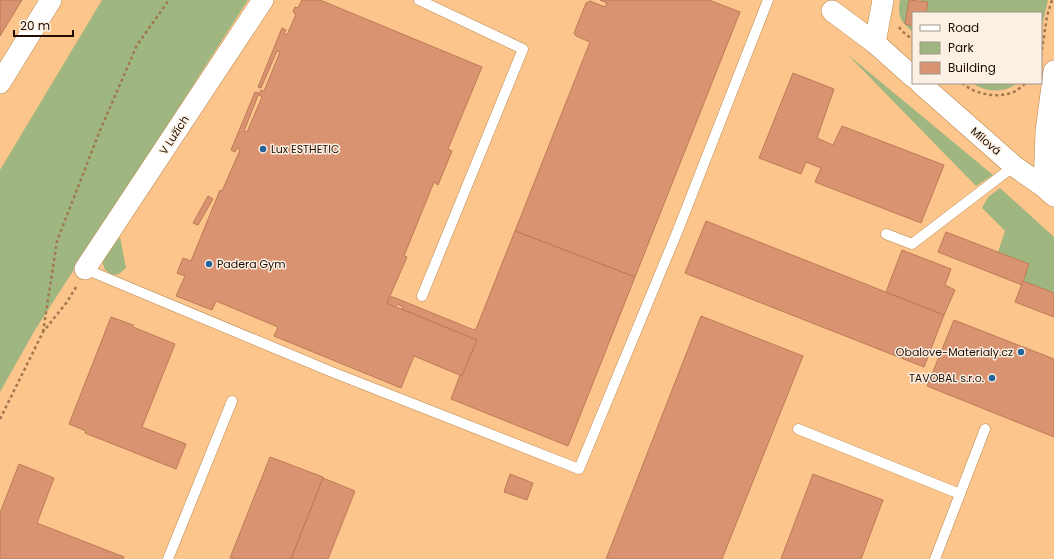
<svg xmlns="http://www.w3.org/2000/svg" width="1054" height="559" viewBox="0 0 1054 559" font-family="Poppins,sans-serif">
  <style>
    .green { fill: #9fb681 }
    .building { fill: #d99370; stroke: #bd7a57 }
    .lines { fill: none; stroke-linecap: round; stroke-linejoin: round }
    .lane-casing { stroke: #ba864d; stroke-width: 11 }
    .street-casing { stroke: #ba864d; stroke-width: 22 }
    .path { stroke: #9f7850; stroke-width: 2.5; stroke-dasharray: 3 3; stroke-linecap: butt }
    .lane { stroke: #fff; stroke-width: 10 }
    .street { stroke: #fff; stroke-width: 21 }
    .poi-dot { fill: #23649a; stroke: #fbf0e4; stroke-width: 1.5 }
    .labels { text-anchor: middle; stroke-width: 3; stroke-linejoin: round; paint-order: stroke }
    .street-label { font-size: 11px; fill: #210e00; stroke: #fbf0e4 }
    .poi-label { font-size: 11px; fill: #210e00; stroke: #fbf0e4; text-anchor: start }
  </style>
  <rect width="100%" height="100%" fill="#fcc58b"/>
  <g class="green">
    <polygon points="102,0 248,0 35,330 0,392 0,170"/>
    <path d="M 900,0 L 909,0 L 905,24 L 913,26 L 913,32 C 901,22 897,17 900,0 Z"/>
    <polygon points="918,0 1048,0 1041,30 1041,13 926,13 928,2"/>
    <polygon points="847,54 993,175 976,186"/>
    <path d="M 972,83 L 1018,83 C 1004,93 987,93 972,83 Z"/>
    <polygon points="1000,188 1054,237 1054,293 1023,281 1029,264 998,252 1005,231 982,208 988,197"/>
    <polygon points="120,237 126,268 119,274 112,275 105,270 102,261"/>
  </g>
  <g class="building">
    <polygon points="0,0 22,0 0,36"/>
    <polygon points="302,0 320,0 482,67 448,149 452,151 438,185 434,182 404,256 407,257 387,303 477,340 462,376 414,356 401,388 274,336 278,327 216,301 212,310 176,296 185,276 177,273 183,258 191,261 220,190 222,191 240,150 237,148 235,152 231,150 255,92 259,93 244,131 247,132 262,97 259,95 261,90 264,91 280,52 277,51 261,88 258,87 282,28 286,30 284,33 287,35 296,14 293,12 295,7 298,8"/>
    <polygon points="600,0 709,0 740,12 635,277 515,231 590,42 576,36 574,33 586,3 590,1 605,7 607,3"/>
    <polygon points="909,0 928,2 926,13 913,13 913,26 905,24"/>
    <polygon points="793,73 834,89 817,138 833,145 842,126 944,165 921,223 815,182 821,168 806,162 801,174 759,158"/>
    <polygon points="208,196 213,199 198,225 193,223"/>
    <polygon points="706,221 944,315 924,367 685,273"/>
    <polygon points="515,231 635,277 568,446 451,399 460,375 462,376 477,340 402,309 403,307 397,304 395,307 387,303 389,297 393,297 474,330 476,329"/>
    <polygon points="946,232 1029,264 1022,285 938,252"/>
    <polygon points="902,250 951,269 945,285 955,290 944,315 886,292"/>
    <polygon points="1023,281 1054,293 1054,317 1015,302"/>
    <polygon points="701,316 803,356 722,559 606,559"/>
    <polygon points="111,317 133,325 133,327 175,344 142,427 186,444 176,469 85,433 86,431 69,424"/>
    <polygon points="954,320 1054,359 1054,437 927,386"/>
    <polygon points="270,457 323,477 323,478 291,559 234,559 230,558"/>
    <polygon points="19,464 54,478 37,523 124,557 123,559 0,559 0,513"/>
    <polygon points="510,474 533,483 527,500 504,492"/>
    <polygon points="813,474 883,500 861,559 781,559"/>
    <polygon points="323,478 355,491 328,559 291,559"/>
  </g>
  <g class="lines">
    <g class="lane-casing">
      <g id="lane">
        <polyline points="419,0 523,49 422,296"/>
        <polyline points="886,234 912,244 1014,166"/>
        <polyline points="85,269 332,372 579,469 678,230 768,0"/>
        <polyline points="798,429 960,494"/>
        <polyline points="168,559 232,401"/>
        <polyline points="935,559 985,429"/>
      </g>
    </g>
    <g class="street-casing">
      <g id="street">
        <polyline points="832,11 875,43 913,77"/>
        <polyline points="875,43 883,0"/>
        <polyline points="0,83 51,0"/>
        <polyline points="920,83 1014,166 1044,187 1054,196"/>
        <polyline points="1044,187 1046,132 1054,71"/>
        <polyline points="85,269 263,0"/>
      </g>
    </g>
    <g class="path">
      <polyline points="899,27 902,31 913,40"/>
      <polyline points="1041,56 1047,16 1052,0"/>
      <path d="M 962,83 C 976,95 999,99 1016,91 C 1019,89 1023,85 1026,83"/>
      <polyline points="43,332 57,241 99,133 137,45 169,0"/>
      <polyline points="0,419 43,332 67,302 76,287"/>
    </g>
    <use href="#lane" class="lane"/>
    <use href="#street" class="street"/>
  </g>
  <g class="poi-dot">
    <circle cx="263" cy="149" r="4"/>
    <circle cx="209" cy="264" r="4"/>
    <circle cx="1021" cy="352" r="4"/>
    <circle cx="992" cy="378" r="4"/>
  </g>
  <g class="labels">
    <g class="street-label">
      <text transform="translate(174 135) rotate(-57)" y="4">V Lužích</text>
      <text transform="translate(986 141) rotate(41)" y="4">Mílová</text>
    </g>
    <g class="poi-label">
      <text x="271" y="153">Lux ESTHETIC</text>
      <text x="217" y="268">Padera Gym</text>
      <text x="1013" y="356" text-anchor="end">Obalove-Materialy.cz</text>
      <text x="984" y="382" text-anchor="end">TAVOBAL s.r.o.</text>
    </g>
  </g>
  <rect x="912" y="12" width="130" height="72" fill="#fbf0e4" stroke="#a49689"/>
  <rect x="920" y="25" width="20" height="6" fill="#ffffff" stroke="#a49689"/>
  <text x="948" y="32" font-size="12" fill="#210e00">Road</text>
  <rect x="920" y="42" width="20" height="12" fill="#9fb681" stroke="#a49689"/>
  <text x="948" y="52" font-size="12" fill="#210e00">Park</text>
  <rect x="920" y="62" width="20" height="12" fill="#d99370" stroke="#a49689"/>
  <text x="948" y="72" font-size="12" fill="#210e00">Building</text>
  <path d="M14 30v6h59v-6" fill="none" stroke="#210e00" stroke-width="2"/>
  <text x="20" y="30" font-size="12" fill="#210e00" stroke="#fbf0e4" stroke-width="3" paint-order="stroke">20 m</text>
</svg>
